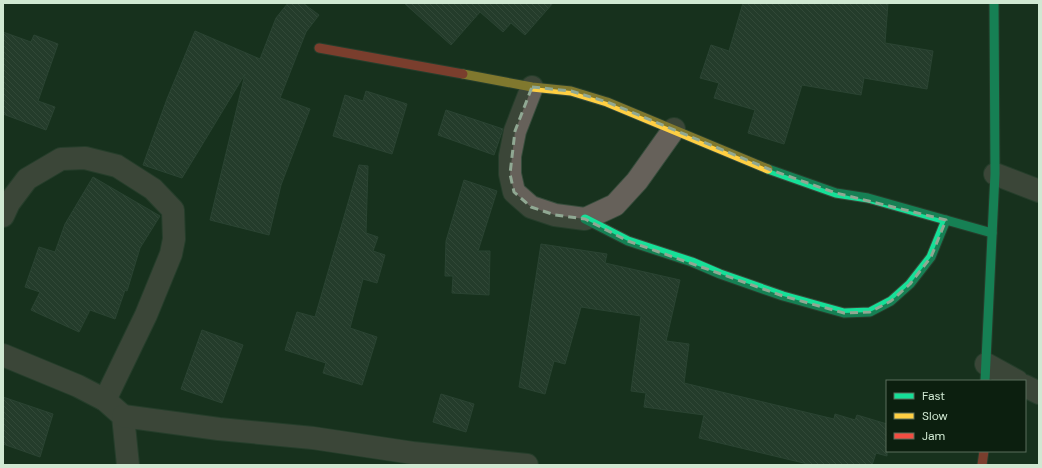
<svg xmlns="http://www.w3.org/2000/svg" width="1042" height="468" viewBox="0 0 1042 468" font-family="'DM Sans',sans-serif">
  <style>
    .building { fill: url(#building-back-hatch); stroke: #415a4c }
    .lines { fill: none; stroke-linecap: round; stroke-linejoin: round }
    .street-casing { stroke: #374d3c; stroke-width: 24 }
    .fast-casing { stroke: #374d3c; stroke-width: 11 }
    .slow-casing { stroke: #374d3c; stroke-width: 11 }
    .jam-casing { stroke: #374d3c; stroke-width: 11 }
    .street { stroke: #66615a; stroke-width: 22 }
    .fast { stroke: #16e098; stroke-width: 9 }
    .slow { stroke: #ffcf43; stroke-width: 9 }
    .jam { stroke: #f24e42; stroke-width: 9 }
    .marked { fill: none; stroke: #90a893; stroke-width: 3; stroke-dasharray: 8 5; stroke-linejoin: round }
  </style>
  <defs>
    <pattern id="building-back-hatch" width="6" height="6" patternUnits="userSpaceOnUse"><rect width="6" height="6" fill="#334a3d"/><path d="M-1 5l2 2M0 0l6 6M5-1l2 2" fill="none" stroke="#506458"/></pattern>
  </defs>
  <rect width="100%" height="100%" fill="#18321e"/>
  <g class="building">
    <polygon points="288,3 303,3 319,15 306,32 280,98 310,109 281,185 269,235 210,220 245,74 182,178 143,165 167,99 195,31 260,59 276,18"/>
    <polygon points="404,3 553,3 525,35 511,23 503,32 480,12 451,45"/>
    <polygon points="743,3 888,3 885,43 933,51 927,89 864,78 861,95 802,85 784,144 748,133 755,110 714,98 719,83 700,78 711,45 729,51"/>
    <polygon points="3,32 31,42 34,35 58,44 38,101 55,107 46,130 3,114"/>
    <polygon points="366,91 407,104 392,154 333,136 345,95 363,101"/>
    <polygon points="446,110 503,129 494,155 438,135"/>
    <polygon points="359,165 368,166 366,233 378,237 373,251 385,255 377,283 363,279 350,328 377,337 362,385 323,373 326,363 285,350 297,312 315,317"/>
    <polygon points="93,177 160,216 140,248 127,291 125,290 115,319 90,310 79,332 31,310 40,292 25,287 39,247 55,252 65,224"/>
    <polygon points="464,180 497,191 478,251 490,251 489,295 452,293 453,276 445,276 446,241"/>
    <polygon points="541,244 607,254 605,263 680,280 666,341 689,344 684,383 834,419 835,414 855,420 857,415 887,424 887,456 876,453 872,465 812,465 699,438 704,415 644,407 646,393 631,391 641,316 581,307 565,364 554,361 545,394 519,387"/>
    <polygon points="202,330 243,345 222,403 181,389"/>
    <polygon points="441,394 474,404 466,432 433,422"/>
    <polygon points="3,397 53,414 40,457 3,444"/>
  </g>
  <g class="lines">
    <g class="street-casing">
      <g id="street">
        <polyline points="532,87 515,131 510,156 510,174 514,192 531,207 555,215 585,219 615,205 637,181 674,129"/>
        <polyline points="995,174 1039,191"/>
        <polyline points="3,216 9,203 27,179 61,159 85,158 117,166 153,189 173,210 174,239 171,254 146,315 105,400"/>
        <polyline points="3,355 78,386 105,400 123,416 128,465"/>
        <polyline points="986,364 1017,381"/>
        <polyline points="1025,386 1039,393"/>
        <polyline points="123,416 219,429 313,438 413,453 527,465"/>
      </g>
    </g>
    <g class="fast-casing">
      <g id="fast">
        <polyline points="768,169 836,193 868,198 992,233"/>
        <polyline points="585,219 628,241 692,262 720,274 783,296 844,313 870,312 891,301 910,284 931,257 946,220"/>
        <polyline points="985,381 995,174 994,3"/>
      </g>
    </g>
    <g class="slow-casing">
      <polyline id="slow" points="463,74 532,87 571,91 607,102 768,169"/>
    </g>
    <g class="jam-casing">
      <g id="jam">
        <polyline points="319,48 463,74"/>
        <polyline points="982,465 984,451"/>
      </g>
    </g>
    <use href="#street" class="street"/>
    <use href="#fast" class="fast"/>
    <use href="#slow" class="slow"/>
    <use href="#jam" class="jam"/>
  </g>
  <path d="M0 0H1042V468H0ZM 532,87 L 571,91 L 607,102 L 771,170 L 836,193 L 946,220 L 931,257 L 910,284 L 891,301 L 870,312 L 844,313 L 783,296 L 628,241 L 585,219 L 555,215 L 531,207 L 514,192 L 510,174 L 515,131 Z" fill="#18321e" fill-opacity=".55" fill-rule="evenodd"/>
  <path class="marked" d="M 532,87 L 571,91 L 607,102 L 771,170 L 836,193 L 946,220 L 931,257 L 910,284 L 891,301 L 870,312 L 844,313 L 783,296 L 628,241 L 585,219 L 555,215 L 531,207 L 514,192 L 510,174 L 515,131 Z"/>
  <rect width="1042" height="468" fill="none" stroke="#d0e8d2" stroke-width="8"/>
  <rect x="886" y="380" width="140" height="72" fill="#0c1f0f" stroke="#5a6f5d"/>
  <rect x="894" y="393" width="20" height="6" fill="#16e098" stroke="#5a6f5d"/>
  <text x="922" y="400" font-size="12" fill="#d0e8d2">Fast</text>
  <rect x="894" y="413" width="20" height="6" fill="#ffcf43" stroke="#5a6f5d"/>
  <text x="922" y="420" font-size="12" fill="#d0e8d2">Slow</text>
  <rect x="894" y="433" width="20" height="6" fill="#f24e42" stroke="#5a6f5d"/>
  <text x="922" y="440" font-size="12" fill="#d0e8d2">Jam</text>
</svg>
